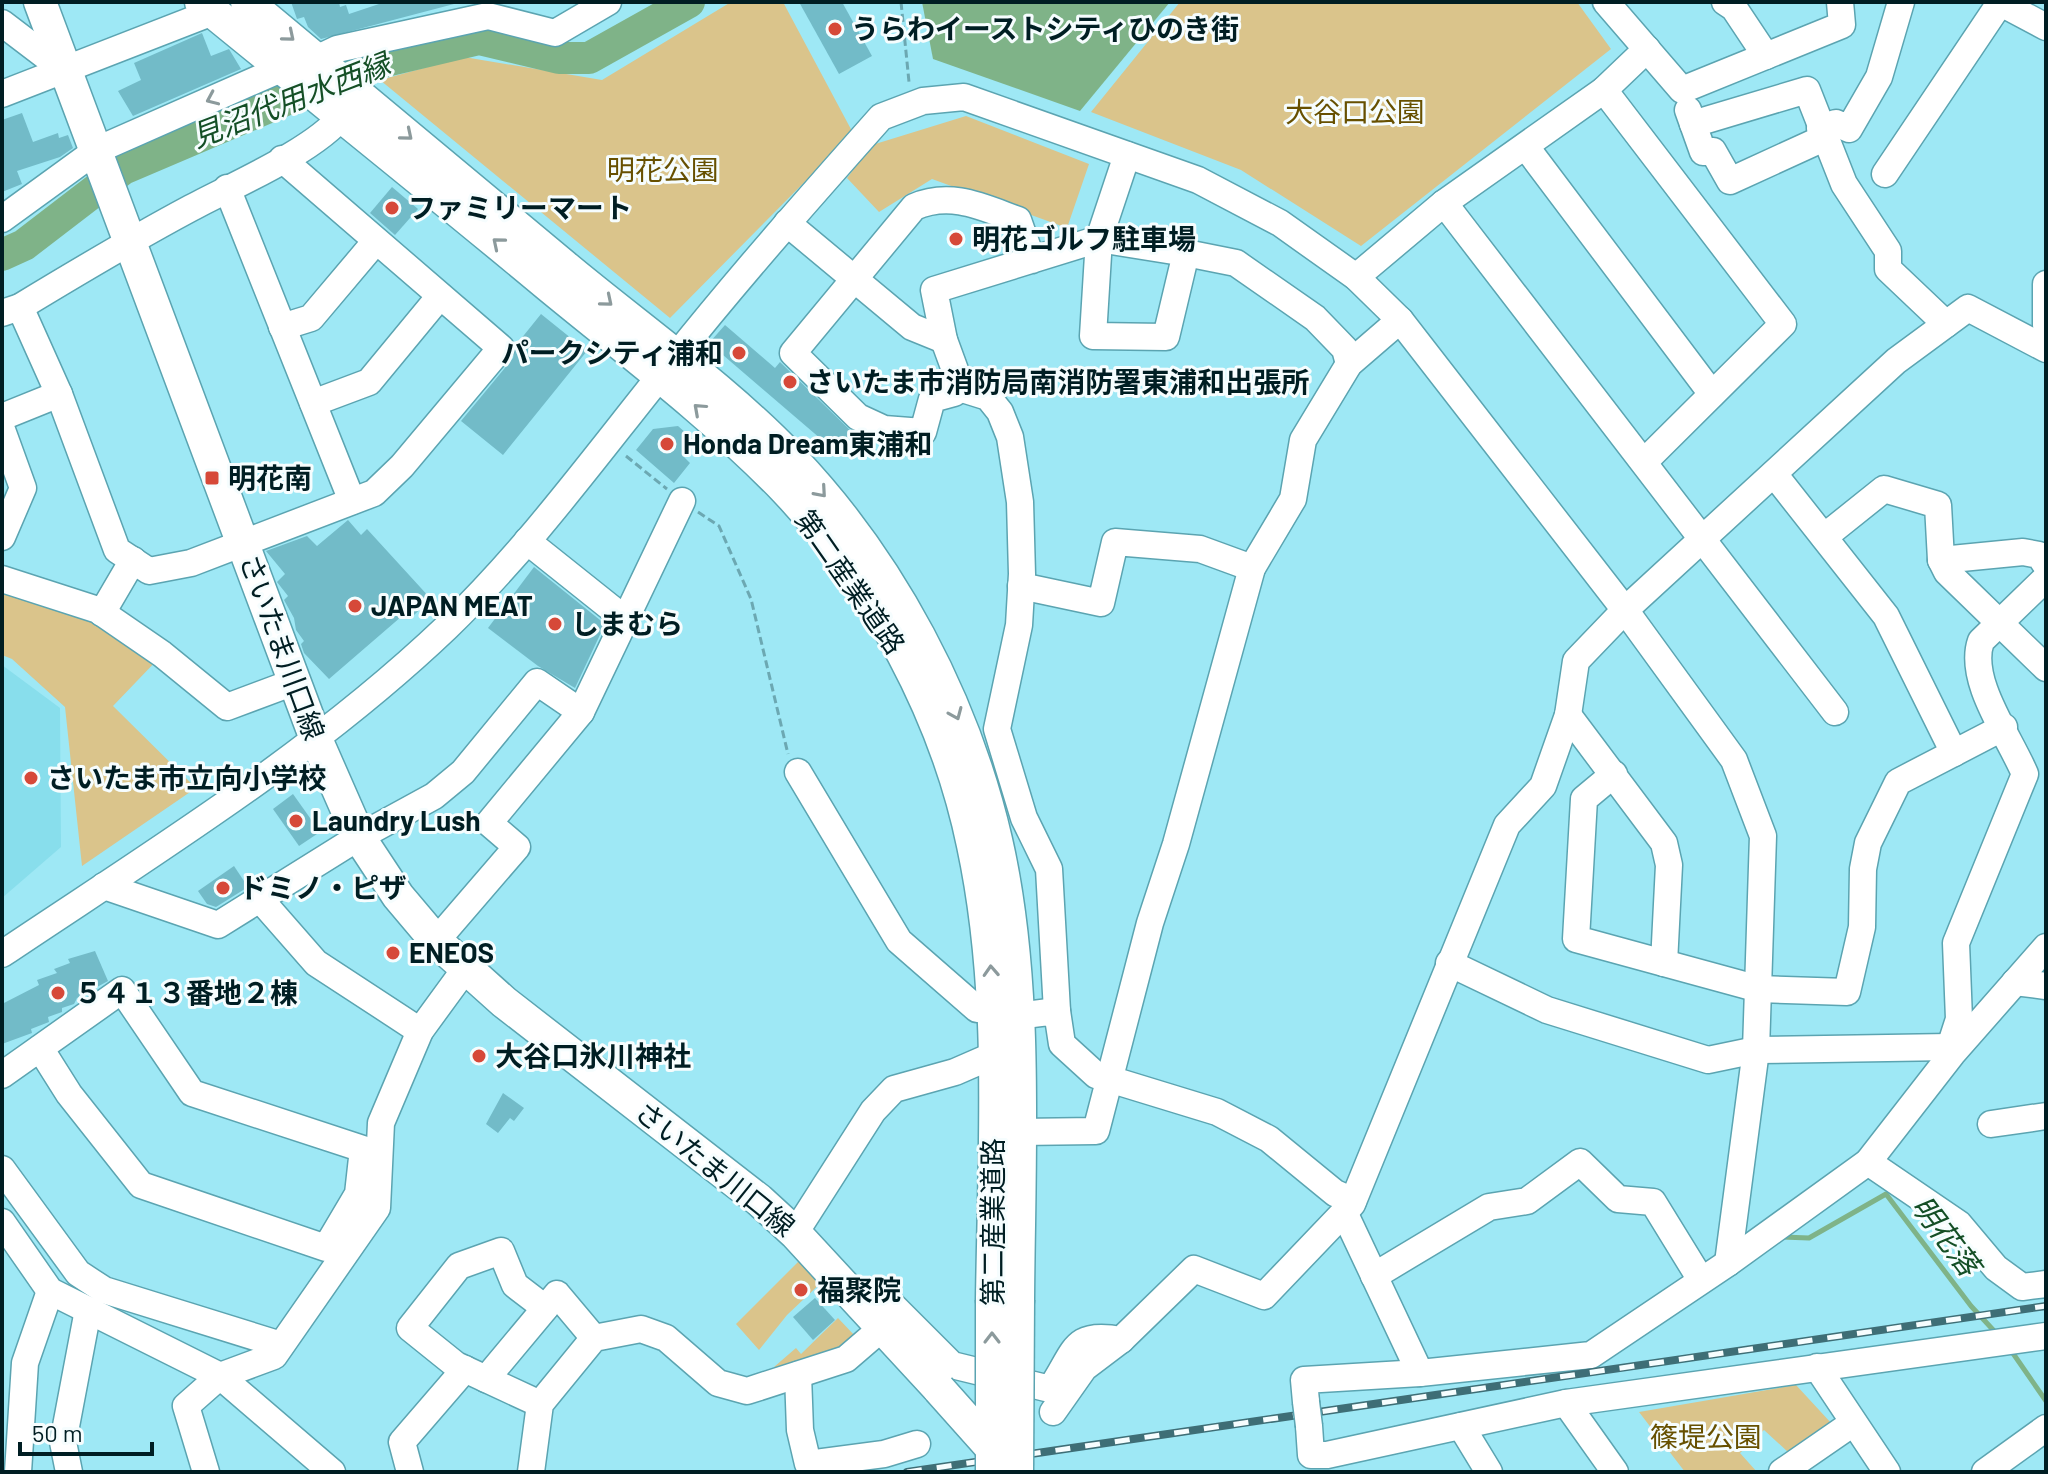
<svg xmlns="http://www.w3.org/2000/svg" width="2048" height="1474" viewBox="0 0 2048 1474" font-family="Barlow,'Noto Sans JP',sans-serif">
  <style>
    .built { fill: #88deec }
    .green { fill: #dac48b }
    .water { fill: #7fb388 }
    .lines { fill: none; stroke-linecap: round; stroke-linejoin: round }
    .stream { stroke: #7fb388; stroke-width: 5 }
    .river { stroke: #7fb388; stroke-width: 32 }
    .building { fill: #72bbc8 }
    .minor-casing { stroke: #5ba4b1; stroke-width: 29 }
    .major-casing { stroke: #5ba4b1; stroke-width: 35 }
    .path { stroke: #6ca8b2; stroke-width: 3; stroke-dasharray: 8 4; stroke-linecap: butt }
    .minor { stroke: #fff; stroke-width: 26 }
    .major { stroke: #fff; stroke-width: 32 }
    .rail-casing { stroke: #3e6e76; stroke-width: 8 }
    .rail { stroke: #f6fdfe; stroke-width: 5; stroke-dasharray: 15; stroke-linecap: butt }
    .minor-bridge-casing { stroke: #5ba4b1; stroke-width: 29; stroke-linecap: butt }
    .major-bridge-casing { stroke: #5ba4b1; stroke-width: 35; stroke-linecap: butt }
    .minor-bridge { stroke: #fff; stroke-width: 26 }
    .major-bridge { stroke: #fff; stroke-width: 32 }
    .oneway { stroke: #8c9a9c }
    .poi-dot { fill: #d64939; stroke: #f6fdfe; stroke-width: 3 }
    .labels { text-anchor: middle; stroke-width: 6; stroke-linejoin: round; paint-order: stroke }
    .poi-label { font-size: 28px; font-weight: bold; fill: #001e23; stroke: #f6fdfe; text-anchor: start }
    .park-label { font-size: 28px; fill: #675000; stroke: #f6fdfe }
    .street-label { font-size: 28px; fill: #001e23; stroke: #f6fdfe }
    .water-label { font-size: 30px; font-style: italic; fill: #144f26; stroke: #f6fdfe }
  </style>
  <rect width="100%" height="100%" fill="#9ee8f5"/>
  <polygon class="built" points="2,665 60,708 61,847 2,898"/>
  <g class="green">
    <polygon points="731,2 783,2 853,133 670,318 380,80 464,57 602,80"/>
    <polygon points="1180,2 1577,2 1611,49 1361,246 1241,170 1091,112"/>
    <polygon points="966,116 1089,164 1067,228 932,179 879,212 847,178 872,145"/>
    <polygon points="2,587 69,605 160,657 113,706 196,788 82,866 65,707 12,659 2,655"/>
    <polygon points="804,1256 824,1280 787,1315 759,1350 736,1324"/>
    <polygon points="838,1318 855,1336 827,1358 778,1372 774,1367 796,1348 801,1354"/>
    <polygon points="1796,1385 1832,1424 1788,1452 1764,1430 1740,1453 1757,1472 1685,1472 1639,1412"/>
  </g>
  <polygon class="water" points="922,2 1170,2 1080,111 933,59"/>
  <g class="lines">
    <g class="stream">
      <polyline points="1782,1237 1809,1238 1886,1194 1971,1306 1996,1333"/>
      <polyline points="2010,1349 2046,1401"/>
    </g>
    <polyline class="river" points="2,255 24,245 123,169 365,66 479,39 559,58 589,58 689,2"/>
  </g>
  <g class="building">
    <polygon points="291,2 339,2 340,7 346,5 349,14 385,2 454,4 321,39 308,27 304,17 297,19"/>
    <polygon points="799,2 842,2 872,56 839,74"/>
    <polygon points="202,33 211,56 229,49 241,69 133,116 118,91 141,80 134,63"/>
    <polygon points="22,113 33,142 58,133 59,138 68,135 73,148 60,157 17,171 22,184 2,192 2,120"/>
    <polygon points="392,187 418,209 395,235 370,213"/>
    <polygon points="541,314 587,351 503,455 461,421 513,358 516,345"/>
    <polygon points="725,325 775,368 780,362 852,432 835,451 709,343"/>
    <polygon points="678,426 695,441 684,457 690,463 674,483 636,450 653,429"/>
    <polygon points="348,520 361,535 367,529 431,599 414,615 409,610 329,679 304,653 301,644 304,641 296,630 294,618 284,600 288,596 277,582 285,574 266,551 307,536 317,546"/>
    <polygon points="534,567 605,624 575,688 538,666 488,628"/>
    <polygon points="293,794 320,832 299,846 273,809"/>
    <polygon points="234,866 248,887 216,907 207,904 198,891"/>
    <polygon points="95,951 108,981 77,998 74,1004 62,1008 62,1012 48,1017 49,1022 31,1029 32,1033 2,1044 2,1004 39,985 37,980 57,973 54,969 70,963 68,959"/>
    <polygon points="503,1093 524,1108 514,1121 510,1118 498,1133 486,1124"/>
    <polygon points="815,1298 835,1320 813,1340 793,1317"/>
  </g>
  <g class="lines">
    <g class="minor-casing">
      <g id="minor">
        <polyline points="1606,2 1682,90 1842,25 1840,2"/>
        <polyline points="1725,2 1734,8 1766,56"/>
        <polyline points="1999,2 2046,27"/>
        <polyline points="2,23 65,71"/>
        <polyline points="316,59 337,49 488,16 555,33 608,2"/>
        <polyline points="1604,90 1783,324 1644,462"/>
        <polyline points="2,94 213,12"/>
        <polyline points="1688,110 1703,152 1713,151 1730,181 1824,138"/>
        <polyline points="1693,124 1807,90 1844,184 1888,251 1888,269 1946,324"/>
        <polyline points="1820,128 1836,123 1849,129 1879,77 1901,2"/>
        <polyline points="1526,147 1712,394"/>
        <polyline points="1127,155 1099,239 1093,336 1166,337 1186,253"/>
        <polyline points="1885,174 2000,3"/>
        <polyline points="227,188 352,501"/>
        <polyline points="1444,203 1835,712"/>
        <polyline points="2,219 97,150 283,68"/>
        <polyline points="787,223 912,327 944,340"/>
        <path d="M 1032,260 L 1018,220 C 982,207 951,191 914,207 L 793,353 L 858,417 L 884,429 L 923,432 L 932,399 L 954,393 L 959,381 L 944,340 L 934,290 L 1099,239 L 1186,253 L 1236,263 L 1315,318 L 1345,349 L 1349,364"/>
        <polyline points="1356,277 1444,203 1604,90 1647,49"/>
        <polyline points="2046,284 2046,325"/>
        <polyline points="20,307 59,394 117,550 149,571 191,563 374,493 402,466 501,348 282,159"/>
        <path d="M 2,313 L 20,307 C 76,273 133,239 191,208 C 234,185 314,151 343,115"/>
        <polyline points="282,327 311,318 376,241"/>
        <polyline points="956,387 988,397 1000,412 1010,437 1020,502 1022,574 1019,625 997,729 1024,818 1049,869 1057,1011"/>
        <polyline points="313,403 369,382 440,296"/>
        <polyline points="2,417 59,394"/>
        <polyline points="2,430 23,488 2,537"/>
        <polyline points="1774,474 1886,616 1954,753"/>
        <polyline points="1824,537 1884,489 1938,505 1941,560 1947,572 2046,668"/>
        <polyline points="527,541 626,620"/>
        <polyline points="1941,560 2023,552 2039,555 2046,565"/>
        <polyline points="2,579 98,610 162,654 227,707 294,682"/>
        <polyline points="1021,586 1101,603 1115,542 1200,549 1252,568"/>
        <polyline points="102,613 133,560"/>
        <polyline points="1568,715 1664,843 1669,865 1664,963"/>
        <polyline points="798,772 899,941 977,1009 992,1008"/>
        <polyline points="1614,774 1584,799 1576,939 1759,989 1847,992 1862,927 1863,869 1868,843 1898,782 2004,727"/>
        <polyline points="104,886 218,925 359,837 434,796 463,772 537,682 581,712"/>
        <polyline points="260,899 316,963 420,1031"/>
        <polyline points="436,941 517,847 489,823 581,712 682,501"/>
        <path d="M 2,954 C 154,852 314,754 447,627 C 531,546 600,450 673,360 C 740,276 810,197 881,117 L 923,101 L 964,97 L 1198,180 L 1280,223 L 1356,277 L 1400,320 L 1625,610 L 1734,760 L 1763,836 L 1756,1050 L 1728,1263"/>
        <polyline points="1449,963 1547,1010 1708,1060 1756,1050 1950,1047"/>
        <polyline points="2015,982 2046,986"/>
        <polyline points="1016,1016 1057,1011 1062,1044 1096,1075 1217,1112 1269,1139 1335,1193 1353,1201"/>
        <path d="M 1952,1053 L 1950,1047 L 1959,1019 L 1956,943 L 2025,774 C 2009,736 1967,680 1981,641 L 2046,578"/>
        <polyline points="2,1075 122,990 192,1093 363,1149 358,1194 326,1248 141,1185 69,1094 40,1048"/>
        <polyline points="1991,1124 2046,1116"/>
        <polyline points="1019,1132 1096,1131 1150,923 1176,844 1252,568 1293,499 1303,440 1349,364 1400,320"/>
        <polyline points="1868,1162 1959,1224 1996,1268 2022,1287 2046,1284"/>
        <polyline points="2,1169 78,1273 104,1290 281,1345"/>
        <polyline points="1344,1212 1420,1373"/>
        <polyline points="2,1222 50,1291 220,1376 332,1472"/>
        <polyline points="795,1233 873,1111 894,1089 955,1072 994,1055"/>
        <polyline points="1374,1276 1489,1207 1527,1201 1580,1162 1618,1199 1653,1202 1701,1280"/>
        <path d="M 861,1303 L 872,1295 L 882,1295 L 952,1365 L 1046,1388 L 1053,1385 C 1076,1349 1074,1331 1121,1340 L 1194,1269 L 1264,1296 L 1352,1204 L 1507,825 L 1543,786 L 1568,715 L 1576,661 L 1625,610 L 1896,361 L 1968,308 L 2046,349"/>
        <polyline points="1817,1367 1887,1472"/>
        <polyline points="798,1375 800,1430 808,1464 884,1454 917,1444"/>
        <polyline points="486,1379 557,1294 594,1338"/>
        <polyline points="1306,1402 1304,1380 1420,1373 1591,1355 1728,1263 1868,1162 1952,1054 2046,947"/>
        <polyline points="1566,1403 1615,1472"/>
        <polyline points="540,1404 456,1365 410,1328 459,1266 501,1251 515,1285 545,1308"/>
        <polyline points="1053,1412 1084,1368 1121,1340"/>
        <polyline points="1309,1426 1311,1455 1327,1455 1566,1403 2046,1336"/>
        <polyline points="1461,1426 1489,1472"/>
        <polyline points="18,1472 25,1363 50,1291"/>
        <polyline points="69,1472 63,1442 88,1310"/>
        <polyline points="206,1472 186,1406 220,1376 274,1356 377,1208 381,1123 420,1031 466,968"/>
        <polyline points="410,1472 402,1442 465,1369"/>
        <polyline points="531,1472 540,1404 594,1338 641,1329 666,1338 718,1383 747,1391 846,1359 882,1328"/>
        <polyline points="1782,1472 1853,1423"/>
        <polyline points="1985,1472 2046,1428"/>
      </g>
    </g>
    <g class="major-casing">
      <g id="major">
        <polyline points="40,2 316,739 359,837 398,896 436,941 504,1002 759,1200 795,1233 939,1389"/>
        <path d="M 201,2 C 317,97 434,190 549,286 C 628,351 712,414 784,488 C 876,585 946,714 973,845 C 1005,994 994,1149 992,1300"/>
        <path d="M 247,2 C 353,89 458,178 564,266 C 637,327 728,391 792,459 C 891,563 964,701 996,840 C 1029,983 1019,1153 1018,1300"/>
      </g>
    </g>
    <g class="path">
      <polyline points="901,2 909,82"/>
      <polyline points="626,456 667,489"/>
      <polyline points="698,512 719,526 751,599 788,754"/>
    </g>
    <use href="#minor" class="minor"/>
    <use href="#major" class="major"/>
    <g class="rail-casing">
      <polyline id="rail" points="907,1472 2046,1306"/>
    </g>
    <use href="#rail" class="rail"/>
    <g class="minor-bridge-casing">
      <polyline id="minor-bridge" points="1306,1402 1309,1426"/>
    </g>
    <g class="major-bridge-casing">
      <g id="major-bridge">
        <polyline points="939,1389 997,1454"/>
        <polyline points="992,1472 992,1300"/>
        <polyline points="1017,1472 1018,1300"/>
      </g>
    </g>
    <use href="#minor-bridge" class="minor-bridge"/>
    <use href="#major-bridge" class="major-bridge"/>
  </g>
  <defs><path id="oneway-chevron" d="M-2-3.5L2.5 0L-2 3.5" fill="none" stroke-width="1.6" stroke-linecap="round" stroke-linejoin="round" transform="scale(2)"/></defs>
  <g class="oneway">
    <use href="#oneway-chevron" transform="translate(289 36) rotate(40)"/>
    <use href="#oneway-chevron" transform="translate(212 99) rotate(156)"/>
    <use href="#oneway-chevron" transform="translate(407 135) rotate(40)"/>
    <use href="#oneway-chevron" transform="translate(498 243) rotate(-140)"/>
    <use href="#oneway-chevron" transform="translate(607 301) rotate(40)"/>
    <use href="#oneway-chevron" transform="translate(699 409) rotate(-138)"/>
    <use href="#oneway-chevron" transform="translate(821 492) rotate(49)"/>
    <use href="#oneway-chevron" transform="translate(956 714) rotate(67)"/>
    <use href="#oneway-chevron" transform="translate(991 971) rotate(-93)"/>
    <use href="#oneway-chevron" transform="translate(992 1338) rotate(-90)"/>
  </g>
  <g class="poi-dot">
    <circle cx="835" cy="29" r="8"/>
    <circle cx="392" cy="208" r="8"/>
    <circle cx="956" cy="239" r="8"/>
    <circle cx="739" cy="353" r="8"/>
    <circle cx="790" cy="382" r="8"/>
    <circle cx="667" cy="444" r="8"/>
    <rect x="204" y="470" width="16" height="16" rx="4"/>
    <circle cx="355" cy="606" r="8"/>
    <circle cx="555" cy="624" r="8"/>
    <circle cx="31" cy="778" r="8"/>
    <circle cx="296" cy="821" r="8"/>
    <circle cx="223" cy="888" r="8"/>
    <circle cx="393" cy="953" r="8"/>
    <circle cx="58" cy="993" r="8"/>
    <circle cx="479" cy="1056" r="8"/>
    <circle cx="801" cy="1290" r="8"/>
  </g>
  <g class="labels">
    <g class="poi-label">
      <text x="851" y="39">うらわイーストシティひのき街</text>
      <text x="408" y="218">ファミリーマート</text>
      <text x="972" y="249">明花ゴルフ駐車場</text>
      <text x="723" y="363" text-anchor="end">パークシティ浦和</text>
      <text x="806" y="392">さいたま市消防局南消防署東浦和出張所</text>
      <text x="683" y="454">Honda Dream東浦和</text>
      <text x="228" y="488">明花南</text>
      <text x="371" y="616">JAPAN MEAT</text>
      <text x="571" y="634">しまむら</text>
      <text x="47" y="788">さいたま市立向小学校</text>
      <text x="312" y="831">Laundry Lush</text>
      <text x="239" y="898">ドミノ・ピザ</text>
      <text x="409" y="963">ENEOS</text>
      <text x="74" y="1003">５４１３番地２棟</text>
      <text x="495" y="1066">大谷口氷川神社</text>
      <text x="817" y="1300">福聚院</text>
    </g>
    <g class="park-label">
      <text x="1355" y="122">大谷口公園</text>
      <text x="663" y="180">明花公園</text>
      <text x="1706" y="1447">篠堤公園</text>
    </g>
    <g class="street-label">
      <text transform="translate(850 582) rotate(55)" y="10">第二産業道路</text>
      <text transform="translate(282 647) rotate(70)" y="10">さいたま川口線</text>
      <text transform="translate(715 1169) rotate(39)" y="10">さいたま川口線</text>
      <text transform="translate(993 1222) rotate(-90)" y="10">第二産業道路</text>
    </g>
    <g class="water-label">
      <text transform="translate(291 101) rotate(-21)" y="10">見沼代用水西縁</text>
      <text transform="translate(1945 1236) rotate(53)" y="10">明花落</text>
    </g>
  </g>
  <rect width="2048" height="1474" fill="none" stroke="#001e23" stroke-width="8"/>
  <path d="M20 1442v12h132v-12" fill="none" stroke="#001e23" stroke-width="4"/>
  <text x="32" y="1442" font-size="24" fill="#001e23" stroke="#f6fdfe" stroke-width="6" paint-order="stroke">50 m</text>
</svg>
